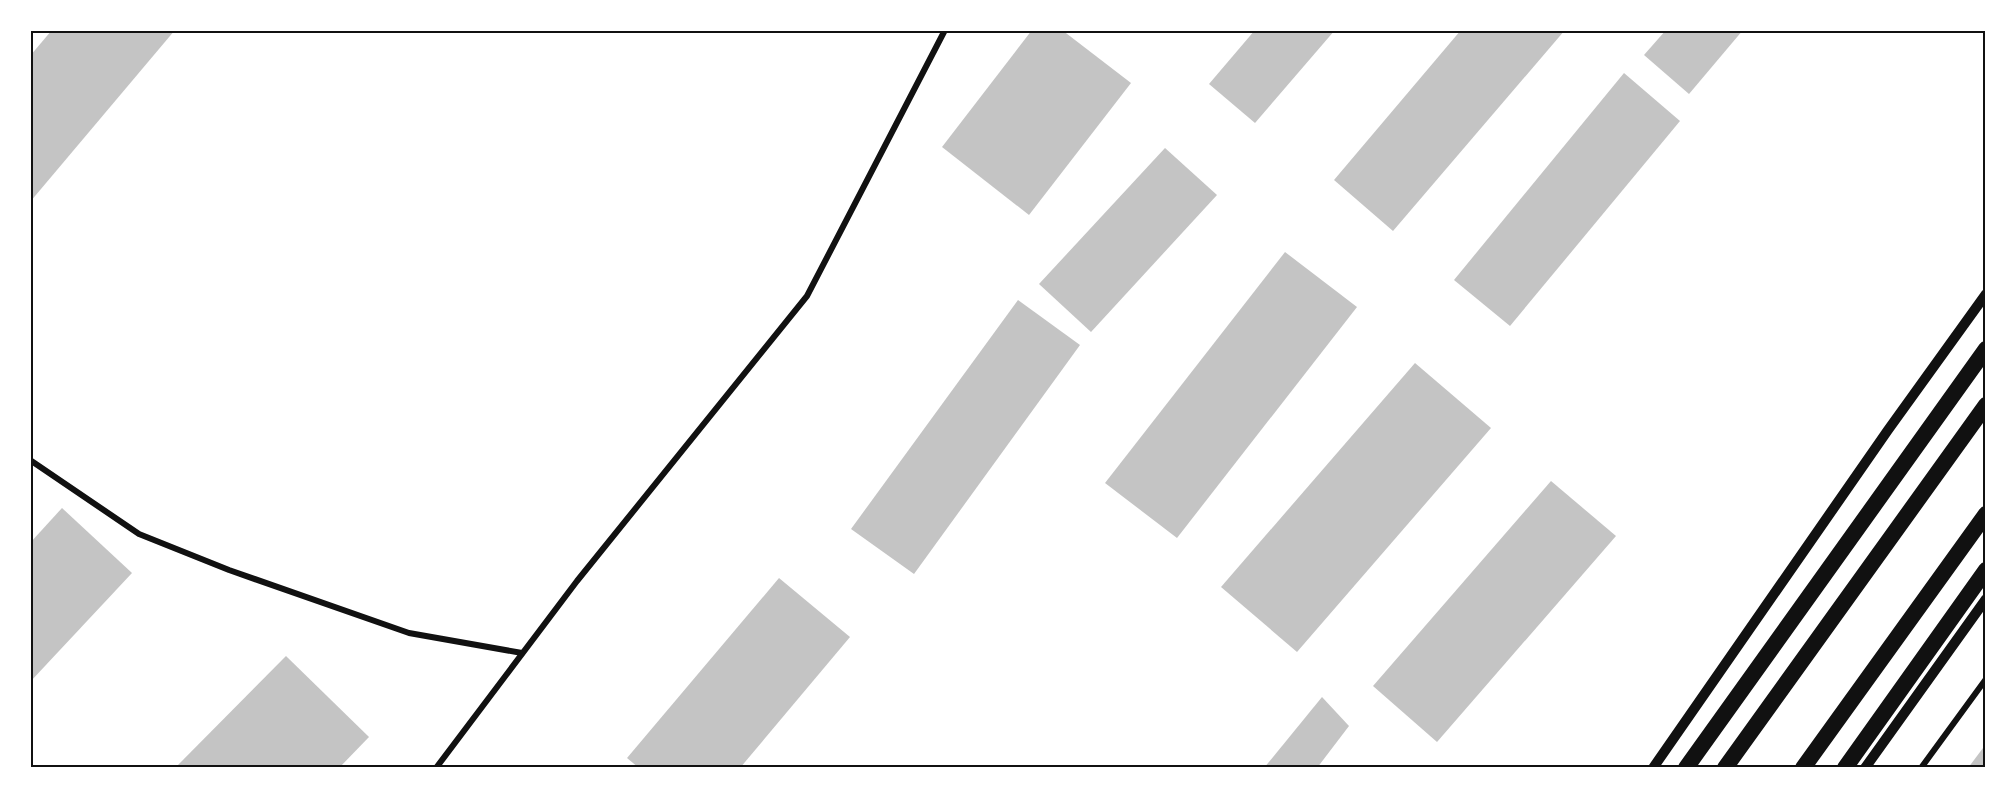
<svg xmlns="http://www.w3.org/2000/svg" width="2016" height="798" viewBox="0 0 2016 798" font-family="'IBM Plex Serif',serif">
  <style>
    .building { fill: #c4c4c4 }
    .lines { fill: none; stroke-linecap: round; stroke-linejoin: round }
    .minor { stroke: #111; stroke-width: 6 }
    .tertiary { stroke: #111; stroke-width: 10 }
    .trunk { stroke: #111; stroke-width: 16 }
    .neatline { fill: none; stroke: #111; stroke-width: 2 }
  </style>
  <rect width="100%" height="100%" fill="#fff"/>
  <g class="building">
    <polygon points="52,30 175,30 30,202 30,56"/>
    <polygon points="1032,30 1062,30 1131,83 1029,215 942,147"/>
    <polygon points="1255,30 1335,30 1255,123 1209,84"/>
    <polygon points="1461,30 1565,30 1393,231 1334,180"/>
    <polygon points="1666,30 1743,30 1689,94 1644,55"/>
    <polygon points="1624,73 1680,121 1510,326 1454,280"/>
    <polygon points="1165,148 1217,195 1091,332 1039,284"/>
    <polygon points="1285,252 1357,307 1177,538 1105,483"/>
    <polygon points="1018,300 1080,345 914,574 851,529"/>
    <polygon points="1415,363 1491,428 1297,652 1221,587"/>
    <polygon points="1551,481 1616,536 1437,742 1373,686"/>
    <polygon points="62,508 132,573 30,682 30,543"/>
    <polygon points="779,578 850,637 740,768 639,768 627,758"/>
    <polygon points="286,656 369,737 339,768 175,768"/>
    <polygon points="1322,697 1349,726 1317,768 1264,768"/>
    <polygon points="1986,744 1986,768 1968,768"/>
  </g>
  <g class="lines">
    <g class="minor">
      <polyline points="30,460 139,534 229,570 409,633 522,653"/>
      <polyline points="436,768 577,581 807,296 945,30"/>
      <polyline points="1921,768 1986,679"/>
    </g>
    <g class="tertiary">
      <polyline points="1653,768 1888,430 1986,294"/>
      <polyline points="1865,768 1986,599"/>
    </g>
    <g class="trunk">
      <polyline points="1686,768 1986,349"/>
      <polyline points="1725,768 1986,405"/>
      <polyline points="1803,768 1986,514"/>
      <polyline points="1845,768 1986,570"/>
    </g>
  </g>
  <rect width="2016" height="798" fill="none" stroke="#ffffff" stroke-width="63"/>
  <rect x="32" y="32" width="1952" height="734" class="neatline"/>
</svg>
